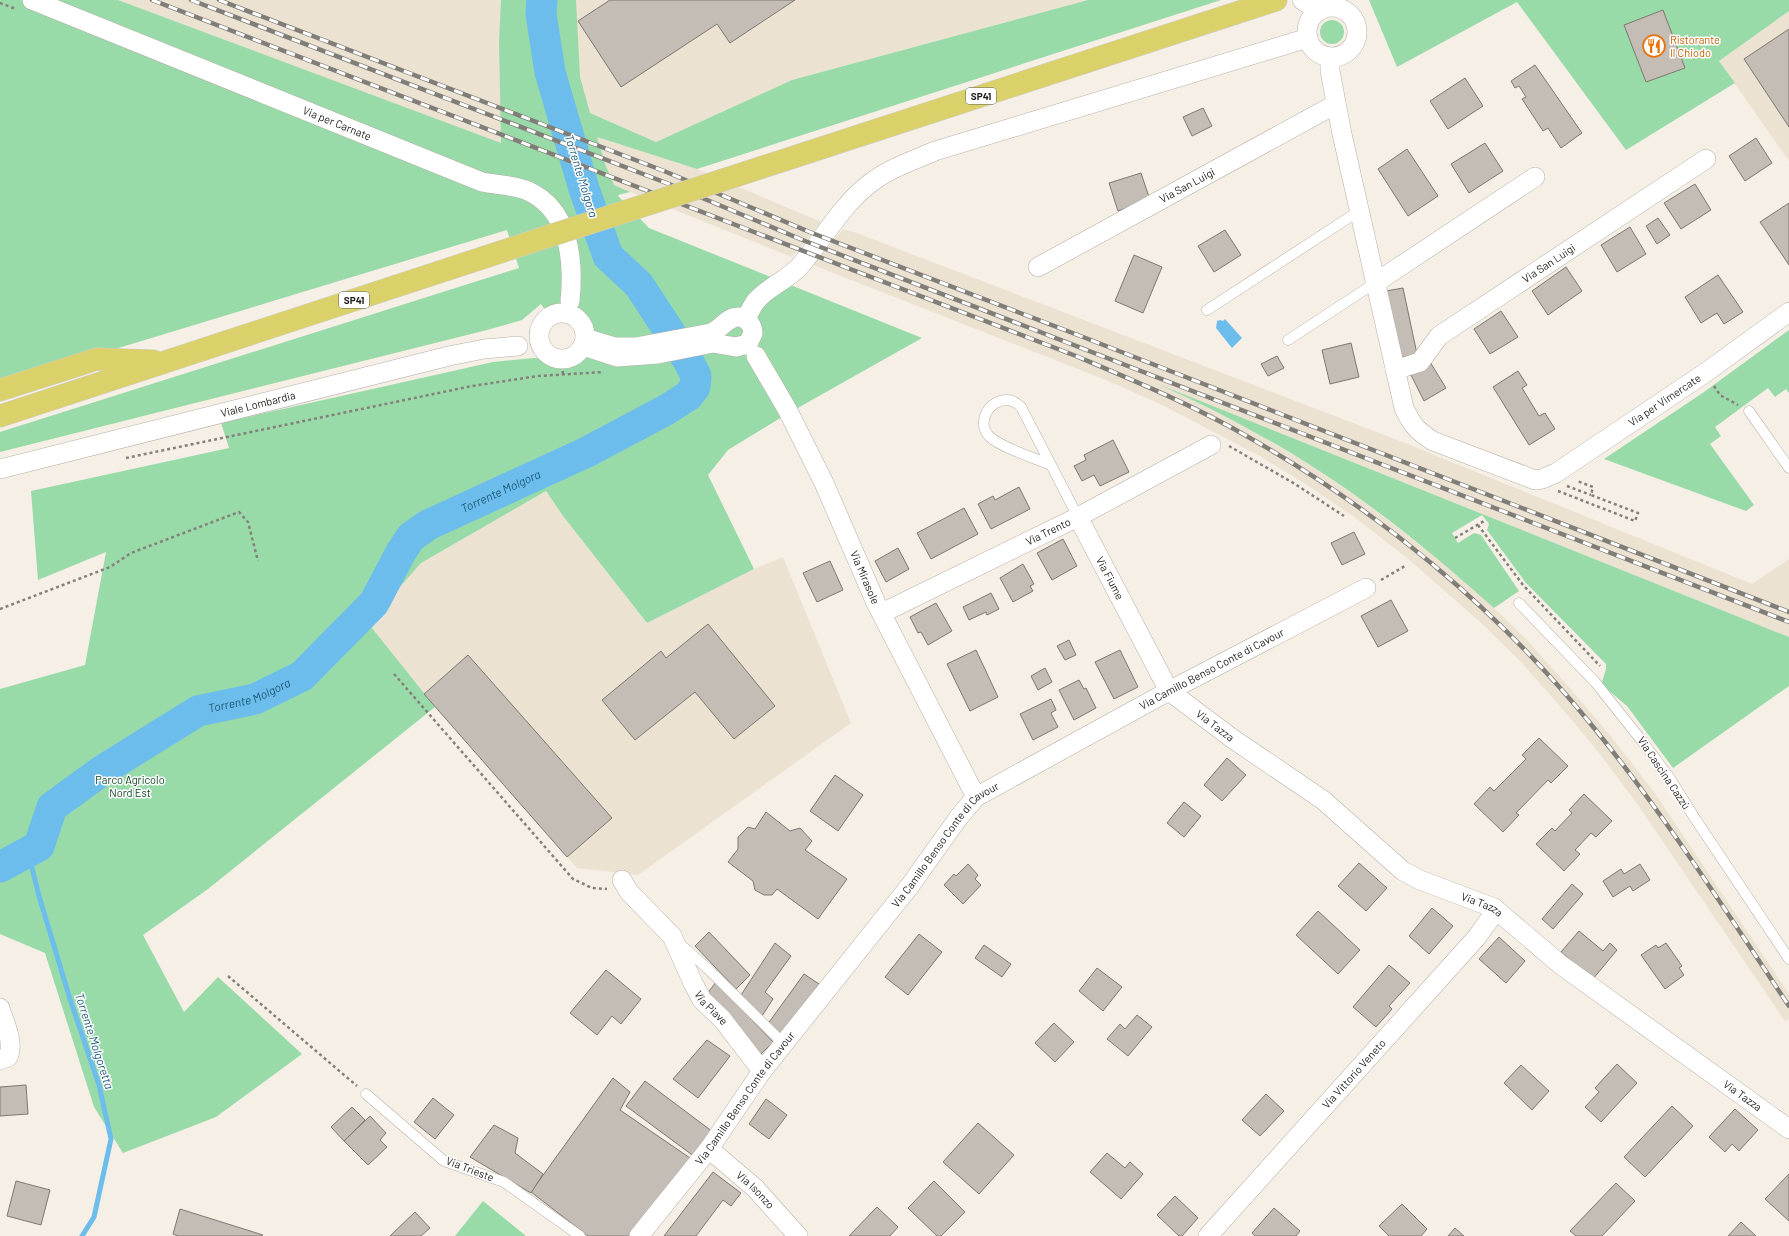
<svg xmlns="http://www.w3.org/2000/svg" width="1789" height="1236" viewBox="0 0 1789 1236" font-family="Barlow,sans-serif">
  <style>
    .built { fill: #ece2d2 }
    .green { fill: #99daa9 }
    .water { fill: #6cbdec }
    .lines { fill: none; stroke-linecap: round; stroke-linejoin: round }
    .stream { stroke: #6cbdec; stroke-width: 5 }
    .river { stroke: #6cbdec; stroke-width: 31 }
    .building { fill: #c3bdb5; stroke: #7e7970 }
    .lane-casing { stroke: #b6b0a7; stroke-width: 11 }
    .street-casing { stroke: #b6b0a7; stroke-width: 20 }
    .primary-casing { stroke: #cecdcd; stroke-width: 23 }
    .path { stroke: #84807a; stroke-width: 2.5; stroke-dasharray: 3 3; stroke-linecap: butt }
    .lane { stroke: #fff; stroke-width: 10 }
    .street { stroke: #fff; stroke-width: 19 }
    .primary { stroke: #dbd16b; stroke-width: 22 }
    .rail-casing { stroke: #817e78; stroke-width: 4.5 }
    .rail { stroke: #fff; stroke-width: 3; stroke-dasharray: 9; stroke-linecap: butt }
    .primary-bridge-casing { stroke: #cecdcd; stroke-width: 23; stroke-linecap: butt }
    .primary-bridge { stroke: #dbd16b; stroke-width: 22 }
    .labels { text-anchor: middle; stroke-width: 3; stroke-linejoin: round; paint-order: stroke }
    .shield { fill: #fff; stroke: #62615f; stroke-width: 1 }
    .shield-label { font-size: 10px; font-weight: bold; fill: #1f1d1a }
    .food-label { font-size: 11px; fill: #c56008; stroke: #fff; text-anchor: start }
    .street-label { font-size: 11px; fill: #1f1d1a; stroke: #fff }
    .park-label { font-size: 11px; fill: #063e1c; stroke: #fff }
    .water-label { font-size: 12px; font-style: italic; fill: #1c5979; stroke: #fff }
  </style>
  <rect width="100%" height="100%" fill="#f5efe6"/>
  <g class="built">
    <polygon points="118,0 514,0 561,166"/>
    <polygon points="574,0 1088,0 792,80 656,142 585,111 567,27"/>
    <polygon points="1789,11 1789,161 1719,61"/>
    <polygon points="591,135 697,169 821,222 792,257 603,181"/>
    <polygon points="843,229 854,232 1395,439 1752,584 1789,559 1789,637 1168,388 1255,432 1317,469 1370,506 1453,571 1494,608 1527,640 1561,678 1610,735 1654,792 1789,994 1789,1019 1785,1021 1638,805 1600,754 1560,706 1521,662 1479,621 1406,557 1357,519 1307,485 1258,455 1162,405 1106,380 813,265"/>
    <polygon points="546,491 563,516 647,623 754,569 783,557 851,723 638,875 577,868 424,694 368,623 421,563"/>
  </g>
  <g class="green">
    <path d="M 0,0 L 118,0 L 501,143 L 499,42 L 501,0 L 576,0 L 580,77 L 590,113 L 656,142 L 792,80 L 1088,0 L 1221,0 L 697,169 L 597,137 L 605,164 L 614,185 L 630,192 L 618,195 L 619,197 L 649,228 L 922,338 L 787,414 L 728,450 L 708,475 L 754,569 L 647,623 L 563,516 L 546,491 L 421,563 L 368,623 L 435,707 L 208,889 L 143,935 L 184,1012 L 218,977 L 302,1054 L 216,1117 L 123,1153 L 94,1107 L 45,953 L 0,934 L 0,689 L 85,665 L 106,552 L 38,580 L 31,491 L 229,448 L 221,423 L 493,362 L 534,358 L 572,359 L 580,355 L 589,332 C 583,315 578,311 563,303 L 545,310 L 541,304 L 522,320 L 487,330 L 0,452 L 0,432 L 519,268 L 507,230 L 0,384 Z"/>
    <polygon points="1369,0 1789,0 1789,11 1719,61 1735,83 1626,150 1517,2 1397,67"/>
    <circle cx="1332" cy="32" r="12"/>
    <polygon points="1789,330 1789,393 1786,389 1775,397 1768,388 1715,427 1721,436 1710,444 1754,505 1746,511 1604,459 1704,392"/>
    <path d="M 1158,384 L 1789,637 L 1789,686 L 1673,768 L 1627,706 L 1602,685 C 1602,677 1607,672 1606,664 L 1526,583 L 1487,530 L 1489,524 L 1482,515 L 1452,533 L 1458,543 L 1474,533 L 1481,535 L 1519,591 L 1494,608 C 1438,558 1381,511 1318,470 C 1267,437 1213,409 1158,384 Z"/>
    <polygon points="483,1201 526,1236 455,1236"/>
  </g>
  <polygon class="water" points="1225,319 1242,338 1232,348 1216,328 1217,321 1220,320 1223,321"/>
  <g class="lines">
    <polyline class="stream" points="28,852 39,896 70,999 99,1085 111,1139 94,1217 82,1236"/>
    <path class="river" id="s1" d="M 0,867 L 39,846 L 52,807 L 100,772 L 198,711 L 255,699 L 302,676 L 374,603 L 401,552 L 411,537 L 428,525 L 587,452 L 666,410 L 688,396 L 695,387 L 696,376 L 688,360 L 639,285 L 608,256 L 584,189 L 550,72 L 541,14 L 542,0"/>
  </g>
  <g class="building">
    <polygon points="610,0 795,0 730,43 717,24 621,87 578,21"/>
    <polygon points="1663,10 1685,68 1646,82 1624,25"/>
    <polygon points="1789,29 1789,127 1744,59"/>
    <polygon points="1535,65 1582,133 1561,148 1548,128 1543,131 1522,99 1526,97 1519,86 1515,88 1511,81"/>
    <polygon points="1465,78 1483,106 1448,129 1430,101"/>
    <polygon points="1203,108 1212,126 1192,136 1183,117"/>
    <polygon points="1756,138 1772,163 1745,181 1729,156"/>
    <polygon points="1485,143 1503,171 1469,193 1451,164"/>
    <polygon points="1407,149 1438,196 1408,216 1378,169"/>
    <polygon points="1141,173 1150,200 1118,211 1109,183"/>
    <polygon points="1695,184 1711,210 1681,229 1664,203"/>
    <polygon points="1789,203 1789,265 1760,222"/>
    <polygon points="1658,218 1670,235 1657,244 1646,226"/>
    <polygon points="1630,227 1646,254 1617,272 1601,245"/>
    <polygon points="1225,230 1241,255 1214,272 1198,246"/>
    <polygon points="1134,255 1162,267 1143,313 1115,301"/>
    <polygon points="1566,267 1582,291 1548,315 1532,291"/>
    <polygon points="1718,275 1743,312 1724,324 1717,313 1701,323 1685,297"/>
    <polygon points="1403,288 1417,354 1400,358 1386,291"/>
    <polygon points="1501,311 1518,337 1490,354 1474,329"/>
    <polygon points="1351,343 1359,377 1330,384 1322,350"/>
    <polygon points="1277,356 1284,368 1268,376 1261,364"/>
    <polygon points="1430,362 1446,388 1424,401 1411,375"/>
    <polygon points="1518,371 1527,385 1522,388 1539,416 1545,413 1555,429 1529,445 1493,387"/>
    <polygon points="1113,440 1129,472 1100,486 1094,475 1082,481 1074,466 1086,460 1084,455"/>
    <polygon points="1019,487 1030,509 991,529 978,504 993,496 995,500"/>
    <polygon points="964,508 978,534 931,559 917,533"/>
    <polygon points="1354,532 1365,554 1342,565 1331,543"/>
    <polygon points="1063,539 1077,566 1052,580 1037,553"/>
    <polygon points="898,548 909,569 886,582 875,561"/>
    <polygon points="830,561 843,590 817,602 803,573"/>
    <polygon points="1023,564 1034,584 1030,586 1033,591 1013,602 1000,578"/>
    <polygon points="991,593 999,609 987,615 986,612 969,620 963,607"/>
    <polygon points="1391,600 1408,631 1378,647 1361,616"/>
    <polygon points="936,603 952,631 928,645 921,632 918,633 910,617"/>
    <polygon points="708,624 775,706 734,739 695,692 635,740 602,700 661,651 666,658"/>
    <polygon points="1069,640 1076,655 1065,660 1057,646"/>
    <polygon points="976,650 998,697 970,711 947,664"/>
    <polygon points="1120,650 1138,687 1114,699 1095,662"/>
    <polygon points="468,655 612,818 567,857 424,694"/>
    <polygon points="1045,668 1052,682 1038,690 1031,676"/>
    <polygon points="1079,680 1084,689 1086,688 1096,708 1074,720 1059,690"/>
    <polygon points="1051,699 1056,710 1051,713 1058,727 1033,740 1020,714"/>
    <polygon points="1539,738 1568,766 1551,783 1548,780 1516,813 1519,815 1503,832 1474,804 1490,787 1494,791 1526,759 1522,755"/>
    <polygon points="1227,758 1246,775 1222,801 1204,785"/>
    <polygon points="835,775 863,795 838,831 810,811"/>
    <polygon points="1584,794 1612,821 1596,837 1591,833 1575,850 1580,854 1564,871 1536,844 1552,828 1555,831 1572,813 1569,810"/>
    <polygon points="1184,802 1201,816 1184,837 1167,823"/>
    <polygon points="766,812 790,831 800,828 812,841 805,850 847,879 818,919 777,889 772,895 764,895 755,890 753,881 728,862 738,849 738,837 748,827 755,829"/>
    <polygon points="1359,863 1387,888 1366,911 1338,886"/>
    <polygon points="968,864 978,875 975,879 981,885 963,904 944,885 954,874 956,876"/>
    <polygon points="1640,864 1650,880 1633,891 1630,886 1613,897 1603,881 1621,869 1624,874"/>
    <polygon points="1572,884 1583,894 1553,929 1542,919"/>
    <polygon points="1432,908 1453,926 1429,954 1409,936"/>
    <polygon points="1318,911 1360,950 1338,974 1296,935"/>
    <polygon points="1579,931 1603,951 1610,943 1617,950 1593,979 1561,952"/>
    <polygon points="709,932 750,975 736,989 695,946"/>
    <polygon points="919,934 942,952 908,995 885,977"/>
    <polygon points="1499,937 1525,961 1506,983 1479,959"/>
    <polygon points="775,943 791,956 765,992 773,999 760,1019 739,998"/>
    <polygon points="1666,943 1682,966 1679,968 1684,975 1665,989 1641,955 1656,945 1658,948"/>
    <polygon points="984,945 1011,964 1002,977 975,958"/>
    <polygon points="1389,965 1410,983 1389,1006 1392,1009 1376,1027 1353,1007"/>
    <polygon points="1097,968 1122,987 1103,1011 1079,991"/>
    <polygon points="606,970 641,999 621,1024 612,1016 597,1035 570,1013"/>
    <polygon points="804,974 819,984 781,1035 767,1025"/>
    <polygon points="716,982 773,1042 761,1054 707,994"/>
    <polygon points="1137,1015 1152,1027 1128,1056 1107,1039 1120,1024 1125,1029"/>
    <polygon points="1054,1023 1074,1042 1055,1062 1035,1043"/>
    <polygon points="707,1040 730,1056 698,1098 673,1079"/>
    <polygon points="1617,1064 1637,1083 1601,1122 1585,1107 1599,1092 1595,1088"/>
    <polygon points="1521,1065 1549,1091 1532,1110 1504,1083"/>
    <polygon points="613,1078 630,1092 620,1110 690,1158 635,1236 588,1236 531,1192"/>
    <polygon points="645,1081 713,1132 695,1157 626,1106"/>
    <polygon points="26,1085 28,1114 0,1116 0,1087"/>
    <polygon points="1266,1094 1284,1111 1260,1136 1242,1120"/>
    <polygon points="433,1098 454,1115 435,1139 414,1122"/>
    <polygon points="766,1099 787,1115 769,1139 749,1124"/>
    <polygon points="1672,1106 1693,1126 1645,1177 1624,1157"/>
    <polygon points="352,1107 365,1120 344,1141 331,1127"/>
    <polygon points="1735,1109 1758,1130 1739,1151 1732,1144 1725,1152 1709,1137"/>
    <polygon points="370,1116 386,1133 380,1140 387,1147 368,1165 344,1141"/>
    <polygon points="978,1123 1014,1155 979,1194 943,1162"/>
    <polygon points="494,1125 518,1138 515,1153 543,1174 531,1193 470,1157"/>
    <polygon points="1107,1153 1125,1168 1130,1162 1143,1174 1121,1199 1090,1172"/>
    <polygon points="713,1172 741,1193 731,1206 723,1200 696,1236 664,1236"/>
    <polygon points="1789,1174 1789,1221 1765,1199"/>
    <polygon points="16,1181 50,1190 41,1225 7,1216"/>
    <polygon points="934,1181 965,1212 941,1236 937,1236 908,1208"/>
    <polygon points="1616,1183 1635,1201 1602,1236 1576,1236 1570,1231"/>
    <polygon points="1175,1196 1198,1218 1182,1236 1179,1236 1157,1215"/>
    <polygon points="1402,1204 1427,1229 1421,1236 1389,1236 1379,1226"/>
    <polygon points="877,1207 898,1227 890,1236 849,1236"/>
    <polygon points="1274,1208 1300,1231 1296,1236 1255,1236 1252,1233"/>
    <polygon points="180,1209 263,1235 262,1236 178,1236 173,1234"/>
    <polygon points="415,1212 430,1228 421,1236 390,1236"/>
    <polygon points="1741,1222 1756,1236 1728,1236"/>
    <polygon points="1455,1228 1464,1236 1448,1236"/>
  </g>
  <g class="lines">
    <g class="lane-casing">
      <g id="lane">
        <polyline points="1207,310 1359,211"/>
        <polyline points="1288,340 1375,283"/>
        <polyline points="1749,411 1789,468"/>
        <path d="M 1051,465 C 1035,458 1001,448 989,436 C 976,422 989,399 1008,400 C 1014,400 1017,404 1021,407 L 1078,517"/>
        <polyline points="1519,603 1595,682 1642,741 1669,777 1694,817 1789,959"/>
        <polyline points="679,943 707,968 784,1044"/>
        <polyline points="366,1094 444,1161 504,1182 580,1236"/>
      </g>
    </g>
    <g class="street-casing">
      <g id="street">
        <path id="s2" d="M 32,0 L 482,182 C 497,185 514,185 528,191 C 570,210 574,261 570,301"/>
        <polyline points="1302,0 1319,11"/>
        <circle cx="1332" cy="32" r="25"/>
        <path id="s3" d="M 1330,57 L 1330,71 L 1342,134 L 1404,408 C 1412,425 1417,431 1433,441 L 1535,480 L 1542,479 L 1556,473 L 1705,373 L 1789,312"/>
        <path id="s4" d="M 1038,267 L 1336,104"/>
        <polyline points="1375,283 1535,177"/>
        <circle cx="562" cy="336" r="23"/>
        <path d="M 746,319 C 749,313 752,306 756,301 C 768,287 787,280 799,267 C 822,241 841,206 868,185 C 887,169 912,161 935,151 L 1308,38"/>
        <path d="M 583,346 L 617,357 L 658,354 L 713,343 L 736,347 L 748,344 L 753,333 C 753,324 744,314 733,318 C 725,321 720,329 711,333 L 636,347 L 615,347 L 585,338"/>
        <path id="s5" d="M 756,356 L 787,409 L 824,483 L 876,603 L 976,797"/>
        <path id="s6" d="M 1395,370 L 1420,362 L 1439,336 L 1706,159"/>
        <path id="s7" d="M 0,469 L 449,356 L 484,349 L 518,346"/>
        <path id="s8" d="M 1078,517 L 1169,691 L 1233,739 L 1323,800 L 1403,871 L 1420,880 L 1494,908 L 1561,965 L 1789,1129"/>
        <path id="s9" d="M 882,613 L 1078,517 L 1211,445"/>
        <path id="s10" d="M 622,880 L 629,892 L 672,936 L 693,983 L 702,1000 L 722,1019 L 762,1071"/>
        <path d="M 0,1008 C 4,1022 15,1043 8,1057 L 0,1060"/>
        <path id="s11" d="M 709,1149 L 755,1188 L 798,1236"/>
        <path id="s12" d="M 639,1236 L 709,1149 L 762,1071 L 909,887 L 959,817 L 976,797 L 1169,691 L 1366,588"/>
        <path id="s13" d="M 1208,1236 L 1477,937 L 1492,916 L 1494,908"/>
      </g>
    </g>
    <g class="primary-casing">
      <g id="primary">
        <polyline points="723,180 1276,0"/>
        <polyline points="0,390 97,359 153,361"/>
        <polyline points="0,416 540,239"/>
      </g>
    </g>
    <g class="path">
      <polyline points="0,3 16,9"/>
      <polyline points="562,359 563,375"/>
      <polyline points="1714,386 1720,395 1738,405"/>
      <polyline points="1229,446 1295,484 1344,516"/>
      <polyline points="126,458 472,386 538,376 603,372"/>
      <polyline points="1567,486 1591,495"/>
      <polyline points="1558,491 1635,521 1638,513 1591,495 1593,487 1577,481"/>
      <polyline points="1478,525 1523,585 1600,666"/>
      <polyline points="1455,538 1486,520"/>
      <polyline points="1381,580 1405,566"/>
      <polyline points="0,609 110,567 131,553 239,512 248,522 258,561"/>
      <polyline points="394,674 573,879 592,888 607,889"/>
      <polyline points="228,976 357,1086"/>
    </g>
    <use href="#lane" class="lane"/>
    <use href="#street" class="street"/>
    <use href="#primary" class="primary"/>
    <g class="rail-casing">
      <g id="rail">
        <path d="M 152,0 L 1076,356 C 1135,381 1195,406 1250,438 C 1379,511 1496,608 1590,723 C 1663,812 1725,910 1789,1006"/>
        <polyline points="191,0 669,184 805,241 1789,622"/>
        <polyline points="219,0 664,171 812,233 1083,337 1789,612"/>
      </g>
    </g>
    <use href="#rail" class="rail"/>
    <g class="primary-bridge-casing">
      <polyline id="primary-bridge" points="540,239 723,180"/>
    </g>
    <use href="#primary-bridge" class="primary-bridge"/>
  </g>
  <defs>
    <g id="restaurant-ring" transform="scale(1.15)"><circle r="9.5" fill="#fff" stroke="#e8710a" stroke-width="1.5"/><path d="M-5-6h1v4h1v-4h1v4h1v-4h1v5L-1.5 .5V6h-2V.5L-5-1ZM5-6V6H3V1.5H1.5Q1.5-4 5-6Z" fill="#e8710a"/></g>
  </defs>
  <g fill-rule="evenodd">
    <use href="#restaurant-ring" x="1654" y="46"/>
  </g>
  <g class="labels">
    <g class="shield">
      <rect x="966" y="88" width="30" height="16" rx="3"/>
      <rect x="339" y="292" width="30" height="16" rx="3"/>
    </g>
    <g class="shield-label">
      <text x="981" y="100">SP41</text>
      <text x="354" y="304">SP41</text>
    </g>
    <g class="food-label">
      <text x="1670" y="44">Ristorante<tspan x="1670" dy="13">Il Chiodo</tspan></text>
    </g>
    <g class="street-label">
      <text dy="4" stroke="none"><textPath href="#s2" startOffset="329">Via per Carnate</textPath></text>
      <text dy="4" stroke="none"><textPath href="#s4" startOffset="170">Via San Luigi</textPath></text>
      <text dy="4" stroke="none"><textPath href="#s6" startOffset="190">Via San Luigi</textPath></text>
      <text dy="4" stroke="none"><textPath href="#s3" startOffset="666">Via per Vimercate</textPath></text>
      <text dy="4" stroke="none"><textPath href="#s7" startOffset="266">Viale Lombardia</textPath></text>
      <text dy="4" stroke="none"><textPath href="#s9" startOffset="185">Via Trento</textPath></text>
      <text dy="4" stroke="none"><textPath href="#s5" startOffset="247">Via Mirasole</textPath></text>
      <text dy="4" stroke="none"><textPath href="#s8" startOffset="69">Via Fiume</textPath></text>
      <text dy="4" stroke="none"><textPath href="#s12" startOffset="822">Via Camillo Benso Conte di Cavour</textPath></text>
      <text dy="4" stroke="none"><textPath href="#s8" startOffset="254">Via Tazza</textPath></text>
      <text transform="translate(1664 773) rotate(56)" y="4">Via Cascina Cazzù</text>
      <text dy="4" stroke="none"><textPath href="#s12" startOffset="498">Via Camillo Benso Conte di Cavour</textPath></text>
      <text dy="4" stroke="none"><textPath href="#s8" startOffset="578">Via Tazza</textPath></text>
      <text dy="4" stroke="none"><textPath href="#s10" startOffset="158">Via Piave</textPath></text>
      <text dy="4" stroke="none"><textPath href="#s13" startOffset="218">Via Vittorio Veneto</textPath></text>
      <text dy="4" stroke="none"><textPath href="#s8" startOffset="902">Via Tazza</textPath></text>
      <text dy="4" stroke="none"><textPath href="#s12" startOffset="174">Via Camillo Benso Conte di Cavour</textPath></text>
      <text transform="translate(470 1169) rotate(21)" y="4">Via Trieste</text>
      <text dy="4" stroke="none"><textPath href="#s11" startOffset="62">Via Isonzo</textPath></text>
    </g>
    <g class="park-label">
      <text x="130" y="784">Parco Agricolo<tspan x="130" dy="13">Nord Est</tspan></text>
    </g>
    <g class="water-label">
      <text transform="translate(581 176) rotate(73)" y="4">Torrente Molgora</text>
      <text dy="4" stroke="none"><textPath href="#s1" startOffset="650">Torrente Molgora</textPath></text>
      <text dy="4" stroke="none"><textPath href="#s1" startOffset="314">Torrente Molgora</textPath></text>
      <text transform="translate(94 1041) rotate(72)" y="4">Torrente Molgoretta</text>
    </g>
  </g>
</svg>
